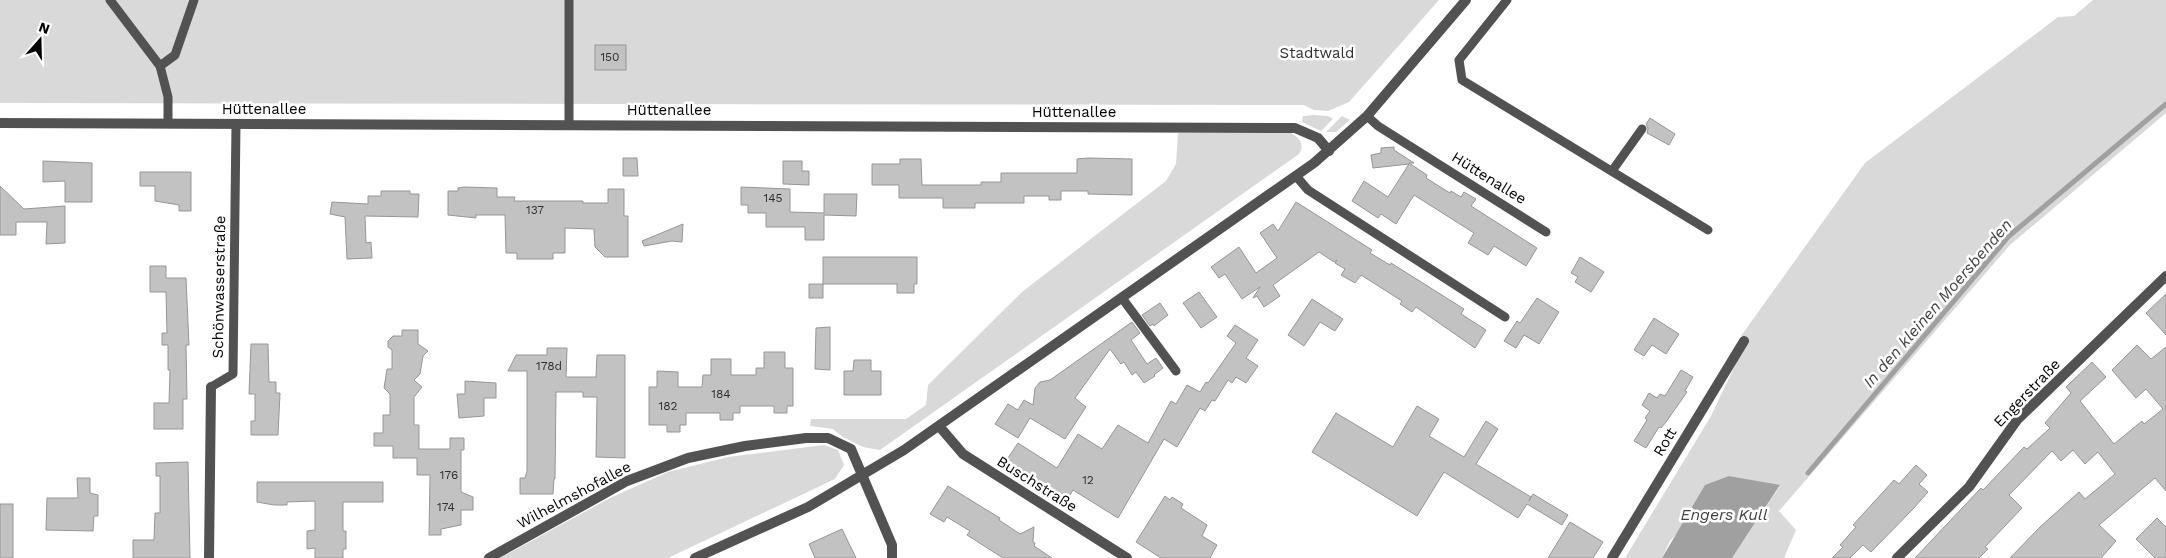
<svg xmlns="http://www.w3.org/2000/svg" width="2166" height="558" viewBox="0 0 2166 558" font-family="'Work Sans',sans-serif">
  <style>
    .green { fill: #d9d9d9 }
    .water { fill: #a0a0a0 }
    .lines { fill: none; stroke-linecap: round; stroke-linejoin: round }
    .stream { stroke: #a0a0a0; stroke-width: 5 }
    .building { fill: #c2c2c2; stroke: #969696 }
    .service { stroke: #525252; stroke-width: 9 }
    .minor { stroke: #525252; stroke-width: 10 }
    .labels { text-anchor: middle; stroke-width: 5; stroke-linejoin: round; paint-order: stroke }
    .number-label { font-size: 12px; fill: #303030 }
    .park-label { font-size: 15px; fill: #303030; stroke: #fff }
    .street-label { font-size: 15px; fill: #000; stroke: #fff }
    .water-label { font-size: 16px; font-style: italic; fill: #414141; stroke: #fff }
  </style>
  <rect width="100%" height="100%" fill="#fff"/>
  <g class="green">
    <polygon points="0,0 1439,0 1349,102 1328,111 1314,110 1304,105 0,103"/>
    <polygon points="2093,0 2166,0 2166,113 2010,245 1779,511 1796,530 1784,558 1732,558 1780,486 1729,476 1670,541 1662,558 1625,558 1711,416 1747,340 1741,336 1865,163 2058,17 2074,16"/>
    <polygon points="1313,115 1328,116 1333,119 1321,131 1302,122 1303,116"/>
    <polygon points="1342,116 1350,120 1336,132 1326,132"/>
    <path d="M 1178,133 L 1291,133 C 1300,138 1305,145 1299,154 L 880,450 L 863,447 L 843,437 L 833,429 L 810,426 L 811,419 L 906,419 L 926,405 L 928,385 L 1022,292 L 1166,181 L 1176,164 Z"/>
    <polygon points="824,445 838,450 844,465 835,479 668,558 500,558 610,498 668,472 728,457"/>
  </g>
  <polygon class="water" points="1729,476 1780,485 1732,558 1662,558 1705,485"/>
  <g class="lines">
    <polyline class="stream" points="1808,473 2009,236 2166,104"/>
  </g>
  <g class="building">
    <rect x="595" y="45" width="31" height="25"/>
    <polygon points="1650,118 1675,134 1669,145 1647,133 1648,129 1646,124"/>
    <polygon points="1394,147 1394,150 1414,163 1409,163 1427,175 1426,178 1450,193 1451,191 1461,197 1464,192 1476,199 1471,206 1537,248 1526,266 1494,246 1488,255 1468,243 1474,233 1414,195 1396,224 1381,214 1378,218 1352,201 1364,181 1388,197 1409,164 1373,168 1371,155 1381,153 1381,148"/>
    <polygon points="623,158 637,158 638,176 623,176"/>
    <polygon points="1088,158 1132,159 1132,195 1088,194 1088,191 1061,191 1061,200 1049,200 1049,196 1024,196 1024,203 975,203 975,208 943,208 943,198 899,198 899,185 872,185 872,164 900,164 900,159 921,159 922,185 981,185 981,182 1001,182 1001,173 1077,173 1077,159"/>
    <polygon points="43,161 92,163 92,202 65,202 65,181 43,182"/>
    <polygon points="783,161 802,161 802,171 809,171 809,185 783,184"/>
    <polygon points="140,172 191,172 191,211 179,211 179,205 155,201 155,186 140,186"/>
    <polygon points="0,186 24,209 65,206 65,243 46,244 47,222 16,222 16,235 0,235"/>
    <polygon points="464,187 497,188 497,197 515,197 514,201 583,201 583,203 608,203 608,189 624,189 624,216 628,216 628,257 605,257 595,247 594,229 565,228 565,253 553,253 553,259 517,259 517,253 506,253 505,215 476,215 476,218 448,215 448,191 458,191 458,188"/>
    <polygon points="741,187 790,189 790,212 824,213 824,194 857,194 856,216 824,215 824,240 805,240 805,227 766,227 766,213 748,213 748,205 741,205"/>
    <polygon points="381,191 410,191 410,194 419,194 418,217 365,216 366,243 371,242 372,258 347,259 345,217 330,214 332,202 368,204 368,196 381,196"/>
    <polygon points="1296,202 1372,250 1370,253 1390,265 1391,263 1464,309 1461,314 1486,330 1475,348 1416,307 1412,312 1400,304 1402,301 1361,275 1355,283 1341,275 1345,269 1335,263 1337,260 1334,262 1319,252 1273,285 1280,296 1264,307 1257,296 1253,298 1260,287 1242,299 1225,274 1219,278 1211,267 1239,247 1256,273 1277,258 1260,233 1273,224 1278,231"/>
    <polygon points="683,224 682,242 672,241 644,246 642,241"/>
    <polygon points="823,257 917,257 917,284 914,284 914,293 897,293 897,284 823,284 823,298 809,298 809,284 823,284"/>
    <polygon points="1580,257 1604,272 1591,292 1575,282 1578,277 1571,273"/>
    <polygon points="150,266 166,266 166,278 186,278 189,345 186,345 187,399 183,399 183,429 154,429 154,403 169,403 170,370 168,370 168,345 162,345 162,333 167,333 166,292 150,292"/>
    <polygon points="1199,292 1217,317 1201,328 1183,303"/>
    <polygon points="2166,294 2166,335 2146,313"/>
    <polygon points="1537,298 1559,312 1539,344 1524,335 1516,348 1504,341 1517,321 1520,323"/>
    <polygon points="1312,299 1343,319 1335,331 1320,322 1304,346 1288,335"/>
    <polygon points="1160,303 1168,315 1154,326 1153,324 1150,326 1142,315"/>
    <polygon points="1654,318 1679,334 1666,354 1652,345 1644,356 1634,350"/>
    <polygon points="1132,322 1140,333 1131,340 1147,364 1156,358 1163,368 1154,375 1155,376 1144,383 1136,372 1132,375 1124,362 1121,364 1110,349 1075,398 1086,407 1065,439 1030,418 1018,438 995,424 1008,404 1018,410 1024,400 1033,405 1035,388 1040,382 1050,380"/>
    <polygon points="1235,325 1258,340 1246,358 1258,366 1246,383 1236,377 1232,383 1228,380 1215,401 1212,400 1205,411 1200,408 1177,447 1164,439 1118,518 1073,490 1067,500 1006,461 1018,443 1057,468 1078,434 1102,449 1118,425 1148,443 1171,401 1176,404 1187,385 1200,392 1206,382 1208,383 1236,343 1227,336"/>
    <polygon points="830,327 830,370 815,369 816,328"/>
    <polygon points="402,330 418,330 418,344 428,351 423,356 420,374 414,380 422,387 414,397 414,425 419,425 419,449 450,449 450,438 464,438 464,450 461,450 461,492 473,497 473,510 461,510 461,525 441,529 441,535 429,535 430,475 417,475 417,458 393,458 393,446 374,446 374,433 383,433 383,415 390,415 390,394 384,388 387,369 392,369 392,350 388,347 388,341 393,336 402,336"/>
    <polygon points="251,344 268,344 269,382 276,382 276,393 280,393 278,435 251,435 251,421 255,421 255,394 249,394"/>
    <polygon points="2137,345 2151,359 2166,347 2166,491 2155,478 2099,525 2116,541 2101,558 2010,558 2040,527 2079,492 2085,499 2115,474 2098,452 2085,464 2073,450 2061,461 2052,451 2009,495 2022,508 1985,547 1988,549 1979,558 1915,558 1981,488 1983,490 2024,447 2027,449 2050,428 2045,423 2071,393 2066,387 2092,362 2106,377 2080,401 2114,444 2142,421 2144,424 2163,409 2146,389 2136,398 2112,370"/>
    <polygon points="547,348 567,348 566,377 596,377 597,355 625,355 625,458 596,457 597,397 583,397 583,392 556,392 555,479 554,479 553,494 520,494 520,478 525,478 527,471 527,371 508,371 516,355 547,355"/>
    <polygon points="764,352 785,352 785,368 793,368 793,406 787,406 787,413 774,413 774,406 740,406 740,413 733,413 733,420 720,420 720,413 686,413 686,425 680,425 680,432 667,432 667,425 649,425 649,387 657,387 657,371 678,372 678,387 702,387 703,375 711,375 711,359 731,359 731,375 756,375 756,368 764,368"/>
    <polygon points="854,360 871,360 871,371 881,371 881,395 844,395 844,371 853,371"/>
    <polygon points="1681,370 1693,377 1685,391 1687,392 1666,422 1661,428 1659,427 1646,448 1634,441 1647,420 1645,418 1650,411 1642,405 1649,393 1657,398 1660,394 1665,396"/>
    <polygon points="465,381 496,383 496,398 484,398 484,416 459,418 457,394 465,394"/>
    <polygon points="1417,406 1439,419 1429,436 1464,457 1486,421 1498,429 1476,464 1531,497 1529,501 1533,494 1568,515 1562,525 1527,504 1518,518 1444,472 1417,516 1312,452 1336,413 1393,447"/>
    <polygon points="188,462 190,558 133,558 133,540 154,540 155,513 160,513 160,476 156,476 156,463"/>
    <polygon points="1916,465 1927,475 1919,484 1928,492 1913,509 1871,552 1863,545 1850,558 1832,558 1843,547 1840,545 1856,527 1853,525 1894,480 1899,484"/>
    <polygon points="77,478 90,478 90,493 98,495 98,516 94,516 93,531 46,530 47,498 78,498"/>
    <polygon points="257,482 383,482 383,502 343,502 343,531 346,531 346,549 343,549 343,558 315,558 315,548 307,549 307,531 315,530 315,501 287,502 287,505 274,505 257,502"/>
    <polygon points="948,486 985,509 1000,518 999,520 1020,534 1034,527 1033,542 1035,543 1034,546 1052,558 1003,558 967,535 970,531 947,517 944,522 930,514"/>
    <polygon points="1165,496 1170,500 1172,497 1183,504 1181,508 1207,525 1202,536 1217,545 1210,558 1161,558 1136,542"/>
    <rect x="0" y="504" width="13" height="54"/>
    <polygon points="2157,518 2166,527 2166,558 2155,558 2136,539"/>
    <polygon points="1570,522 1603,542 1593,558 1548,558"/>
    <polygon points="842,529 856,558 815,558 809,544"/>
  </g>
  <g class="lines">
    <g class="service">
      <polyline points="110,0 160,66 168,97 168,123"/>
      <polyline points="569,0 569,124"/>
      <polyline points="1507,0 1459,60 1462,80 1708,230"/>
      <polyline points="160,66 175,55 194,0"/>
      <polyline points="1367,116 1378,126 1546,232"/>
      <polyline points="1612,171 1642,129"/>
      <polyline points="1296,176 1308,190 1505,317"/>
      <polyline points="1122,298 1176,371"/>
      <polyline points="211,387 233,374 236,124"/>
    </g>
    <g class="minor">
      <polyline points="0,123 1295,128 1318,138 1329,151"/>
      <polyline points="939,426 963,454 1127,558"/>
      <polyline points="209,558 211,387"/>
      <polyline points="489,558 627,481 688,458 745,446 806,438 828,438 851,449 892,545 892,558"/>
      <polyline points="695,558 808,507 904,450 1314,163 1367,116 1466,0"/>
      <polyline points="1612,558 1744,341"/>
      <polyline points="1897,558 1969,487 2017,420 2166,276"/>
    </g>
  </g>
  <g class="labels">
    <g class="number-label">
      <text x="610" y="61">150</text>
      <text x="773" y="202">145</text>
      <text x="535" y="214">137</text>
      <text x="549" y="370">178d</text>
      <text x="721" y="398">184</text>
      <text x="668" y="410">182</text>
      <text x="449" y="479">176</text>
      <text x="1088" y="484">12</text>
      <text x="446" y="511">174</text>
    </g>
    <g class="park-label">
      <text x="1317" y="58">Stadtwald</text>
    </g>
    <g class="street-label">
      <text x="264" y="114">Hüttenallee</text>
      <text x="669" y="115">Hüttenallee</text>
      <text x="1074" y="117">Hüttenallee</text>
      <text transform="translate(1489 178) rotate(32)" y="5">Hüttenallee</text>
      <text transform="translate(219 287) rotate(-89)" y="5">Schönwasserstraße</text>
      <text transform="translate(2027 393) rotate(-46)" y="5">Engerstraße</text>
      <text transform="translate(1665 442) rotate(-59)" y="5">Rott</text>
      <text transform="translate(1037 484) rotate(32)" y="5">Buschstraße</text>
      <text transform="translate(574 495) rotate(-28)" y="5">Wilhelmshofallee</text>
    </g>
    <g class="water-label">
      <text transform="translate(1937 303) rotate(-49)" y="6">In den kleinen Moersbenden</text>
      <text x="1724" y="520">Engers Kull</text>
    </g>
  </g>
  <g transform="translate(40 40) rotate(20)" stroke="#ffffff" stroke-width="4" paint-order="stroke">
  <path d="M0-4L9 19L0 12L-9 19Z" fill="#000000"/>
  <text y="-8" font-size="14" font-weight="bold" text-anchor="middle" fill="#000000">N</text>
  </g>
</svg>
